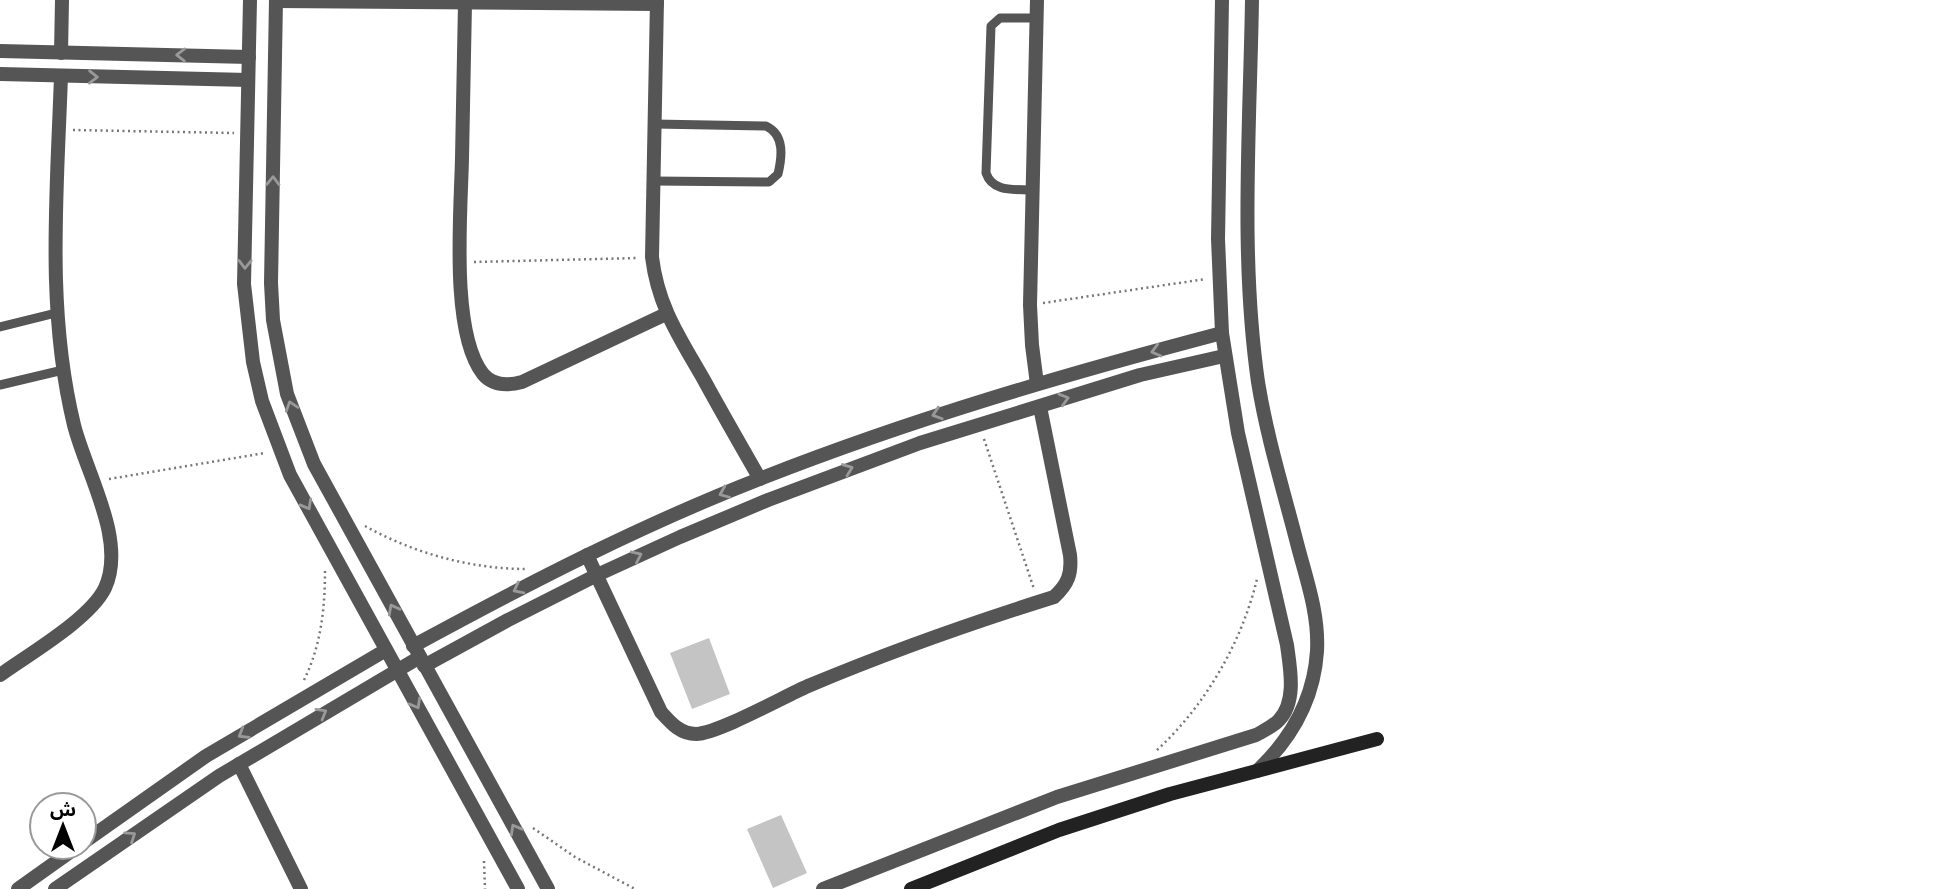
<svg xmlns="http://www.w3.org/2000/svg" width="1943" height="889" viewBox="0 0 1943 889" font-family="Karla,'Noto Sans Arabic',sans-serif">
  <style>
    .building { fill: #c4c4c4 }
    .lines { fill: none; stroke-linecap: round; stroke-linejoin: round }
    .path { stroke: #777; stroke-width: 2.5; stroke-dasharray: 2 3.5; stroke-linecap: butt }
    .lane { stroke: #555; stroke-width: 9 }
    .street { stroke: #555; stroke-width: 14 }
    .secondary { stroke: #222; stroke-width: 14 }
    .oneway { stroke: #999 }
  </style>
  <rect width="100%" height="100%" fill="#fff"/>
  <g class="building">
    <polygon points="709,638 730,694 692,709 670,653"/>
    <polygon points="781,815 807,873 773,888 747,829"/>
  </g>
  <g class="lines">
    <g class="path">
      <polyline points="73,130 234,133"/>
      <polyline points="474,262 638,258"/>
      <polyline points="1043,303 1206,279"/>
      <polyline points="984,439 1034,589"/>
      <polyline points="109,479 265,453"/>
      <path d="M 365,526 C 413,553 471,569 526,569"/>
      <path d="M 304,680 C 321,646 325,608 325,571"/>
      <path d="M 1157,750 C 1205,706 1242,642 1257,579"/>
      <polyline points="533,828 575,857 635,889"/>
      <polyline points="484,861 485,889"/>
    </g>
    <g class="lane">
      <path d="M 653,181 L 769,182 L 778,174 C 782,157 785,135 766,126 L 654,124"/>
      <path d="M 1032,190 C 1015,189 993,193 986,173 L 991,26 L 1000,18 L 1036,18"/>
      <polyline points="0,327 56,313"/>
      <polyline points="0,385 63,370"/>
    </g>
    <g class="street">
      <polyline points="250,0 244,284 253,362 262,401 290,475 518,889"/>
      <polyline points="276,0 271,283 273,320 287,394 314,464 548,889"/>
      <path d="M 657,0 L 652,257 C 658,307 680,338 704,380 C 722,413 741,446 760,479"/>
      <polyline points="1037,0 1030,305 1032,345 1037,384"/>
      <path d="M 1252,0 C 1250,127 1240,256 1258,382 C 1267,438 1284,492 1298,547 C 1307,581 1319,615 1317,651 C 1314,699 1291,739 1257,771"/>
      <polyline points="276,1 657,4"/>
      <path d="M 465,3 C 464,55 463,106 462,158 C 461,211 450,332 483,374 C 493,386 507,386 522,382 L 666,314"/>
      <polyline points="0,51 249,57"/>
      <polyline points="61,53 62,0"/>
      <polyline points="0,74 248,80"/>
      <path d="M 587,555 L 661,712 C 671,723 680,734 696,734 C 719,733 783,697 808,686 C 889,652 971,623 1054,597 C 1068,584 1072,574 1070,555 L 1040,407"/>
      <path d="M 413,646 C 527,584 641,525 762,478 C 912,419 1066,374 1222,333"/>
      <polyline points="424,666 508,620 597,575 680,537 768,500 920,443 1140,375 1224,356"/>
      <path d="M 0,675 C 29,654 90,619 105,588 C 127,540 86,473 74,425 C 46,310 57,193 61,76"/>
      <polyline points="239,764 301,889"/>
      <polyline points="84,842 206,756 386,650"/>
      <polyline points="18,889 77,847"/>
      <polyline points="55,889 219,776 420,657"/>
      <path d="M 823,889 L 1057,797 L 1256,735 C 1263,731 1274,726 1279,720 C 1297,701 1290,668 1287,645 L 1238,433 L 1222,333 L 1218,239 L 1222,0"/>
    </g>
    <polyline class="secondary" points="911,889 1059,830 1170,794 1377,739"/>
  </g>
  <defs><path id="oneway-chevron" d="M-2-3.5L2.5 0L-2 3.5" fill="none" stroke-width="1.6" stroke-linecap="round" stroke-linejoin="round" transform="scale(1.75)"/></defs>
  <g class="oneway">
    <use href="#oneway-chevron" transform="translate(181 55) rotate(-179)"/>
    <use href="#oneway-chevron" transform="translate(93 77) rotate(1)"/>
    <use href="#oneway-chevron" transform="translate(273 181) rotate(-89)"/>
    <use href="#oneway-chevron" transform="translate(245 264) rotate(91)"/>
    <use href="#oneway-chevron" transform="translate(1156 351) rotate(165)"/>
    <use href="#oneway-chevron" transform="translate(1064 399) rotate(-17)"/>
    <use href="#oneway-chevron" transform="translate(291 406) rotate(-108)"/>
    <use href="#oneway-chevron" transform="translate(937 414) rotate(162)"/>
    <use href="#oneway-chevron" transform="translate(848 469) rotate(-21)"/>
    <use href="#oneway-chevron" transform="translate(724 493) rotate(157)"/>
    <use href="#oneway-chevron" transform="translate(307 505) rotate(61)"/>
    <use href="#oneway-chevron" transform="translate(637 556) rotate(-25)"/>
    <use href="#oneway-chevron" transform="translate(518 589) rotate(153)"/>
    <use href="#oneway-chevron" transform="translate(393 609) rotate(-118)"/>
    <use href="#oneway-chevron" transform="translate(416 704) rotate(61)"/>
    <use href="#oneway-chevron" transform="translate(322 713) rotate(-30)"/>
    <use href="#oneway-chevron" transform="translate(243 734) rotate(149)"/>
    <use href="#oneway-chevron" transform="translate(515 829) rotate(-119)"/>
    <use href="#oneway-chevron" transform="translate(131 836) rotate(-34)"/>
  </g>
  <g transform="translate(63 826)"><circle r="33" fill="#ffffff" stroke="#999999" stroke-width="2"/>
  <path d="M0-5L12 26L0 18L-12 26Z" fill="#000000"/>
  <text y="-10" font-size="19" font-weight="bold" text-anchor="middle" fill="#000000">ش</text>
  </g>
</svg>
